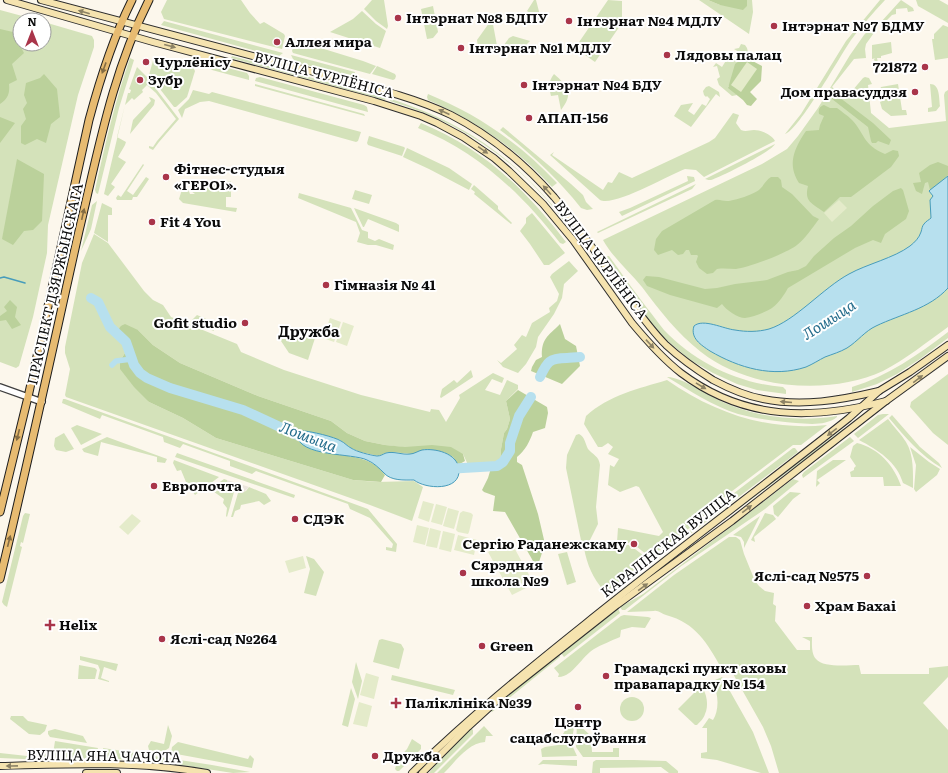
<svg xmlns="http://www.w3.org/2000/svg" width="948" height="773" viewBox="0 0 948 773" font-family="Literata,serif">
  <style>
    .green { fill: #d4e2ba }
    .forest { fill: #bbd19b }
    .pitch { fill: #e4ebca }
    .plaza { fill: #ebe5dc }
    .water { fill: #b7e0ee; stroke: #479cbb }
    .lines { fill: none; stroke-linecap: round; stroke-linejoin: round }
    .stream { stroke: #479cbb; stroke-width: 1.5 }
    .canal { stroke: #b7e0ee; stroke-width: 5.5 }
    .river { stroke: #b7e0ee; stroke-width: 10 }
    .tertiary-casing { stroke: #3e3e3e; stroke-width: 8 }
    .secondary-casing { stroke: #2d2d2d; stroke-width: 8 }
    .primary-casing { stroke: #1c1c1c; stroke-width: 9 }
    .tertiary { stroke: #fff; stroke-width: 5.5 }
    .secondary { stroke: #f5e3af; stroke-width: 6 }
    .primary { stroke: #e7bb71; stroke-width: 7 }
    .oneway { fill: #8c8265 }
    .oneway2 { fill: #846c43 }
    .poi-dot { fill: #a9354a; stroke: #fff; stroke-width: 1.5 }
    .labels { text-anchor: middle; stroke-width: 4; stroke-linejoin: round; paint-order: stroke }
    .poi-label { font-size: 14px; font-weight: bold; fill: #0b0b0b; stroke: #fff; text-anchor: start }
    .street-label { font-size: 14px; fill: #0b0b0b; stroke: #fff }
    .water-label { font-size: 15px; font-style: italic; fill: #256d8c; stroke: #fff }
    .neighbourhood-label { font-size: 15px; font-weight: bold; fill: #0b0b0b; stroke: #fff }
  </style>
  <rect width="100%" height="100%" fill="#fcf7ec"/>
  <g class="green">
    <polygon points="167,0 241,0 250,13 260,24 264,22 284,34 285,36 282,49 164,19 161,12"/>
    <polygon points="372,0 384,0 388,26 387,29 376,21 364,9"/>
    <polygon points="534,0 536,0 542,23 541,25 537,19 527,11"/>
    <polygon points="608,0 622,1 622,23 595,62 575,48"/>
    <polygon points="699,0 708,0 720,5 747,6 747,0 752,0 753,12 749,34"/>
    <path d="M 880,0 L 885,0 C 873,13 861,26 851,40 C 840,56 799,130 785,134 L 801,114 L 846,41 Z"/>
    <polygon points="901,0 913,8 914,11 908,12 907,8 896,9 896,14 892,15 885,22 881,22"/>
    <polygon points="916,0 939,0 948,5 948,23 918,6"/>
    <polygon points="433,6 438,32 433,38 427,39 421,9"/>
    <polygon points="0,10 37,20 20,20 20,44 44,44 44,22 92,36 94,40 94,47 78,95 48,225 47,253 33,317 19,366 16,368 0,362"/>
    <polygon points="362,11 376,24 386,31 380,48 330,32 353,19"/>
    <polygon points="492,19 498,51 479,53 477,40"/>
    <polygon points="164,21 283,53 279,56 274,56 161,25"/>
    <path d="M 874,24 L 876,24 L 874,27 L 876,30 L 866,44 L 865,49 L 866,58 L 854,59 L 832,87 L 846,98 L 863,78 L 865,77 L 869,78 L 872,84 L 868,85 L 871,113 L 889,128 L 946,121 L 944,95 L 945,92 L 948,90 L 948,327 C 927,342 906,359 883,371 C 829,396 748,389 701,352 C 676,332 661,312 642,287 C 629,271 613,258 603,240 L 762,164 L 787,149 L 798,136 L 818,108 L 850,55 L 864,35 Z"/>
    <polygon points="943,25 948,27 948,58 935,60 932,39 934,39 934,34"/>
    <polygon points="513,36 530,41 525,46 501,49 509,38"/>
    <polygon points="298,41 363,61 376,66 370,74 293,53 292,51 294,44"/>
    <polygon points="891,42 892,53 881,56 881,58 877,58 878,63 880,63 881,66 876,65 874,59 876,58 872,59 872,45"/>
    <polygon points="741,44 745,45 747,48 750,60 745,57 728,87 737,95 732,96 719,85 717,79 720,77 717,66 713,67 716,63 722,67 727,59 732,61 739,52 734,49 739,48"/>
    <polygon points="291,55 355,72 354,78 296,62 293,59"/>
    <polygon points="232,56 386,98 385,100 231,58"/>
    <polygon points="154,57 193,67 195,71 187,97 176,107 174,107 149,75"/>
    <path d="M 130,58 L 134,60 L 119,108 L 98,194 L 96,193 L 95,190 C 105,145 115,101 130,58 Z"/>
    <polygon points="212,64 247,73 249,76 249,80 212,70 211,69"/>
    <polygon points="377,66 395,74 396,76 395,79 393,80 372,74"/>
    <polygon points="137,67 147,77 179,119 159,142 153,150 149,148 149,146 153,147 157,141 176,119 156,93 147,85 142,90 143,92 134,100 132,98 125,105 117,137 126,142 125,145 118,157 126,162 111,184 115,187 108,196 104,194 125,105 128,93 130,93 131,90 129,89"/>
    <path d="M 554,74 C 568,86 574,94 561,110 L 558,95 L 551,96 C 549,87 548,82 554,74 Z"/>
    <polygon points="260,77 364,105 367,107 368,112 255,81 256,78"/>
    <polygon points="255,84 364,114 365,116 255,86"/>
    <polygon points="898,84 902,110 906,110 907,115 891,116 882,109 880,102 885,100 884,92 879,92 881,87"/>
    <path d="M 930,84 C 940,84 939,98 940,106 L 936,111 L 928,112 L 928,108 L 932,107 Z"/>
    <polygon points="709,86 719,92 720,97 716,94 691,127 674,116 681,105 693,103 688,111 694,115 702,104 706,106 710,99 707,96 706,97 704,95 703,91 706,87"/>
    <polygon points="193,90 209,94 212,92 361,132 358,141 356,142 209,101 200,102 185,109 182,118 178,110 189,99"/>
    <path d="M 428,94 C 477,114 521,144 557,183 L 552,187 C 517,149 476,121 428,100 L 427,97 Z"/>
    <polygon points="149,97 152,98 155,100 154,105 130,134 133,120 151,101"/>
    <path d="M 391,99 C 474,126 523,165 576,234 L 575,235 C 562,219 550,202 536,188 C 496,146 445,117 390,101 Z"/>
    <path d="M 733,113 L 739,115 L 736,123 L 741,130 C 746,132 749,130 754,130 C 761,130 772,135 775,141 L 704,177 L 696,170 L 685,169 C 669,175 614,207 600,200 L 550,155 L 554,152 L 552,155 L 603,190 L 608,182 L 612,183 L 619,172 L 632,178 L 709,142 L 715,138 Z"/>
    <path d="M 421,123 C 484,149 525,189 566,242 L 563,244 L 560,243 C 522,194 478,152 418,128 Z"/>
    <path d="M 503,127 L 571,184 L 583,195 L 586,202 L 593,209 L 587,210 L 581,208 C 557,178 531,153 500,130 Z"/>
    <polygon points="369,136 404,147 405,148 402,156 368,145 367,143"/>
    <path d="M 775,144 C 771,152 721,177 711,180 C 709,180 708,180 705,179 Z"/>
    <polygon points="407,148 449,168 472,184 469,190 429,169 403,157"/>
    <polygon points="143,164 144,165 127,191 133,195 146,177 149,179 137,197 133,197 132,200 117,200 116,198 118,195 121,197"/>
    <polygon points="687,176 694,177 695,181 622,216 619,212 630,208 688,181"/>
    <polygon points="231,181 231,197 226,197 226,207 237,208 236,212 183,203 179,199 184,183 187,186 190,194 195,194 191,191 195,186 211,186"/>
    <polygon points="696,184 692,189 598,233 597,232"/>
    <polygon points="474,185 498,206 498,209 512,223 511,224 474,194 475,192 471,189"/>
    <polygon points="355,190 372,195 369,204 352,199"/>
    <polygon points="299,193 351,208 362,230 368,232 368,238 375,241 379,239 394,245 393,250 376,245 368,245 357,242 360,233 356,222 298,198"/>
    <polygon points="97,201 91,229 81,251 92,205"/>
    <polygon points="102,203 112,208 112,215 108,215 108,242 94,233"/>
    <polygon points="354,208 396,223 399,225 399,232 368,219 364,227 363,227"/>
    <polygon points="532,213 565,253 549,265 544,265 530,244 520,231 526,223 526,218"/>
    <polygon points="94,234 108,243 144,291 153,300 163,305 171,317 237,344 241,352 284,370 361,395 430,412 431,409 439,410 446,422 460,398 459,395 493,373 504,378 502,383 492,379 485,390 500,395 507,380 518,385 518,389 506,401 510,419 507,429 504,433 501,449 501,461 491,468 469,467 463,454 385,445 365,441 347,433 331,421 258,396 180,363 153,345 138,330 119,333 124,344 125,353 120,361 149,402 183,418 216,438 353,480 377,482 414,481 423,487 412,521 370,505 66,397 65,395 70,369 65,353 65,347 82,263"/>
    <path d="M 608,256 L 609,256 C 622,274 634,291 647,308 C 653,315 658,323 664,330 C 696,363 737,383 783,387 L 786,390 L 786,394 L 757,390 L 737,384 L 713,373 L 690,360 L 663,337 L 646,317 L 604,258 Z"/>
    <polygon points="569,261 578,271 564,284 562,298 554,314 538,337 536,347 526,364 518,373 503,367 497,360 501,363 517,349 514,345 522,335 526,337 532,323 550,312 549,308 557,301 559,294 550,277 552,274"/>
    <polygon points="197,315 211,321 214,331 190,322"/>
    <polygon points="282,324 315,338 308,360 289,353 279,338"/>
    <path d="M 948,332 L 948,338 L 920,359 L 897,374 L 877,384 L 852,392 L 852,387 C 888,376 918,355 948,332 Z"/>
    <polygon points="471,370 473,377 441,398 440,397 442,389 454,380 457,383"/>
    <polygon points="948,374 948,445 933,433 910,407 911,402"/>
    <path d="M 667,377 C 680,376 711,397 725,403 C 760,418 799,422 837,416 L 837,417 C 826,426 809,424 796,423 C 776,421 757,419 738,414 C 713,406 690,391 667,377 Z"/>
    <path d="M 667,380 C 716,414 768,431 827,425 L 801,445 L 793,445 L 719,501 L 695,524 L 650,557 L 637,547 L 639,543 L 636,539 L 631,540 L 629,543 L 617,542 L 618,528 L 659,536 L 663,532 L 639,487 L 636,486 L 620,492 L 608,485 L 610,465 L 614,467 L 619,459 L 608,454 L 613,447 L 608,443 L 602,447 L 598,447 L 584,424 L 586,416 C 609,395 638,389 667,380 Z"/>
    <polygon points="63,399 65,399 368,509 397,544 396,552 386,550 386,547 392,548 393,544 370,518 350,509 348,504 256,471 252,474 230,466 230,461 183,444 180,448 164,442 163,437 102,415 100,419 62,403"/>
    <polygon points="883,414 889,414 858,438 854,434 878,415"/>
    <path d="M 892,415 L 920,447 L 939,463 L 942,468 C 920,455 905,437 889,418 Z"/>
    <path d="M 888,419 C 893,426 901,434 906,442 C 914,455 913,473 913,488 L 903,483 C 897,462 878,450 859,440 Z"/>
    <polygon points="77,425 102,434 81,445 71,428"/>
    <polygon points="843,429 844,430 729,516 729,515"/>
    <polygon points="64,433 74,449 66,452 56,450 54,446 55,438"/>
    <path d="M 579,434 C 585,437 585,443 588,449 C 593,455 599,456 600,465 L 596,507 L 598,524 L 589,542 L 582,545 L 566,468 L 567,455 L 576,435 Z"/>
    <polygon points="107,437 167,459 165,463 157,462 157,457 101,442 98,456 84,452 82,449"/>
    <polygon points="850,437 854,441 803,478 802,475 804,472"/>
    <path d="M 857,443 C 878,448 894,465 901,486 L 884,486 L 883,477 L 851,477 L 850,472 L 854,470 L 854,468 L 856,466 L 850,457 L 853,446 Z"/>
    <polygon points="910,447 929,462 940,469 937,475 916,492 914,489 916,465"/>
    <polygon points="793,448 795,448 798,452 611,594 610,592 697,525 721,503"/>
    <polygon points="177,453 295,495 294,498 175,457"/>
    <polygon points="174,460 219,477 195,495 186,482 181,470 177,471 173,463"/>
    <polygon points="833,460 846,460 817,480 820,483 816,487 817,471"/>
    <polygon points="224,479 227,480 231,491 234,492 227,517 226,516 227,508 223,503 224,499 210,489"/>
    <polygon points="793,479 799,481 765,509 680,567 625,610 622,610 620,607 643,594"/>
    <polygon points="249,487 266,494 271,501 264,505 259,501 241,505 240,509 235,511 233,517 231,517 238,493 246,491"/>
    <polygon points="790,492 801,493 793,499 778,517 774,514 773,506"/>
    <polygon points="25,513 30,514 23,543 21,542 20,546 22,547 7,607 4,605 2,602 23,516"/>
    <polygon points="765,513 773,515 776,519 754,537 755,542 751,540"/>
    <polygon points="760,516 744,548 744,542 741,537 733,535"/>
    <path d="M 729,537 L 736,537 L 740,540 L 744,554 L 755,581 L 759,586 L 765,591 L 774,593 L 773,604 L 776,606 L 775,621 L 797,650 L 810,650 L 810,641 L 802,637 L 812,637 C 812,643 811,654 816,659 C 823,668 848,665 859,665 L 861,674 L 929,674 L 929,668 L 948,666 L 948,677 L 923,703 L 948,730 L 948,773 L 779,773 L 771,746 L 763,727 L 732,672 L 727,668 L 722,669 C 707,643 696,623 666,615 C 662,614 658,610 654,611 C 646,611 636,612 627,612 L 674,575 Z"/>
    <path d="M 598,542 L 602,544 L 629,545 L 631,549 L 635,549 L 648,559 L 607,591 L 604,591 C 593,578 587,565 584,548 Z"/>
    <polygon points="567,552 576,582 567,585 558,554"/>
    <polygon points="306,556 314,559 324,572 316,596 304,593 310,569"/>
    <polygon points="618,608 620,613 564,657 561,653"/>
    <path d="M 624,615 L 648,617 L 651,618 L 645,628 L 632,627 L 621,630 L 620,637 C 613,640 601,645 594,649 C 582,656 572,678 558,677 L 559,674 L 554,668 L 621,616 Z"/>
    <polygon points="382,639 401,644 404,649 399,669 373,662 379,640"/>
    <polygon points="559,654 560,657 492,712 490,710"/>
    <polygon points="80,656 118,664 116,671 104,667 101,678 109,681 109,682 98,679 100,670 98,665 80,660"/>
    <polygon points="356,662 362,681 358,699 352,682"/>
    <polygon points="79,665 95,668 97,670 95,679 78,679"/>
    <polygon points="392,675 455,690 453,695 391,680"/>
    <path d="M 722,677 L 753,732 L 769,773 L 761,773 L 717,760 L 701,758 L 701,753 L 707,752 L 707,728 L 702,728 L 709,718 L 713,720 C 719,711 719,694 713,685 L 710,688 L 708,683 Z"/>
    <path d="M 701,686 C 707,693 709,706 705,714 C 704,718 700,722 697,725 L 695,725 L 678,709 Z"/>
    <polygon points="351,688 355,699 348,727 342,725"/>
    <circle cx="632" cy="709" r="12"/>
    <polygon points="11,716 23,716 28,721 47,725 45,731 40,735 29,734 10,719"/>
    <polygon points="571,723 574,727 572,740 553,743 553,741 563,734 569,724"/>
    <polygon points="577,723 591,736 592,752 613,752 613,748 619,748 619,757 583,757 576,747"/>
    <polygon points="168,725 172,736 169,748 163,752 149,750 148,746 151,741 164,744"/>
    <path d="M 484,726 L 493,736 L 486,736 L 485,742 C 468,743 456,761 444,773 L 437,773 Z"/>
    <polygon points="471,728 473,730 473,734 434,773 429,773 442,757"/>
    <polygon points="55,729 83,736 87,743 50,737 48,734 48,731"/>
    <polygon points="412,739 421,745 421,749 399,771 397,771 395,769 398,759 407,749"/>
    <polygon points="55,741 98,748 95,759 56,759 53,754"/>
    <polygon points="178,742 248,759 250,755 254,759 252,768 171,753 172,747"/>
    <polygon points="571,743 577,756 542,757 541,749 545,747"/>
    <polygon points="103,748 149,755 149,760 107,759 104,752"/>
    <polygon points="0,753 36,757 36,753 46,754 48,757 45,760 0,758"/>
    <polygon points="154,756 212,765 250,772 233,773 154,761"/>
    <polygon points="543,760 577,760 577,766 543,764 538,765"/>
    <polygon points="596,760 634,760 666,761 678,771 678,773 669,773 661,767 600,768 600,773 592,773 593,762"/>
  </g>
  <g class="forest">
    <polygon points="708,0 747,0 747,6 743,10 720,5"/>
    <path d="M 0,29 L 13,32 L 24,53 L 12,64 L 17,80 L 9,84 C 10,93 8,99 0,104 Z"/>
    <polygon points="745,57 762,66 761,81 750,92 757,99 751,106 747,105 743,100 728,88 735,64"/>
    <polygon points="44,74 57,89 60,117 51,124 46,143 37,139 25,145 21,143 21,126 26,119 23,109 27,103 24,95 26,83 40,78"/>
    <polygon points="835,94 873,123 891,140 889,145 878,141 876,143 872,143 871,141 868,127 832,99 832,95"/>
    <path d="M 824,105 L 830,108 L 837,108 C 842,112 847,115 852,120 C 865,134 863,145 885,154 L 893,150 L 898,151 L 899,156 L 891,167 L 851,197 L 840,197 L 824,212 C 812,203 804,202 808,186 L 799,183 C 787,164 794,149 806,131 L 819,130 L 820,125 L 824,116 L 819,114 C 818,109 820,106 824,105 Z"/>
    <polygon points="0,117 15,123 0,143"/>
    <polygon points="17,159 44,174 42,221 33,230 24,231 13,245 2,239"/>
    <polygon points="938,162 948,166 948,175 939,184 930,190 928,182 925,183 922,194 916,191 913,183 921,182 919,173 930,165"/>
    <path d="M 771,177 L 778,177 L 781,180 L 782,187 L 792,194 L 813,216 L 819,219 C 812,228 806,238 797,245 C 787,253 748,268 736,269 C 730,269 724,268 717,269 L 713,273 L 707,274 L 699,268 L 696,262 L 698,256 L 697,255 L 691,255 L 689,250 L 686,250 L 683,254 L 678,255 L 672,250 L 658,255 L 654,250 L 656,239 L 662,231 L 715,200 C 720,199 722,201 727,201 C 734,201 755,194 760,189 C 764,185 766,180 771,177 Z"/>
    <path d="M 901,188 L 903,190 L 909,211 L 906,219 L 885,234 L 881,243 L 873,240 L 855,248 L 788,288 C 784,295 779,303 772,308 C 766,312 753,317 745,318 C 738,318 726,310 722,304 L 717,308 L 670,295 L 647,286 L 643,280 L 646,276 L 659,277 L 705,289 L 717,288 L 735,284 L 767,280 L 788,272 L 798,270 L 806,266 L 814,256 L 834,238 L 851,226 L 873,206 L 893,191 Z"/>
    <polygon points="10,300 17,307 15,317 21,325 12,329 6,320 0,321 0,316 7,311 4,307"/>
    <path d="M 125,324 L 138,330 L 153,345 L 180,363 L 258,396 L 331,421 L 347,433 L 365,441 L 385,445 L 405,447 L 432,445 L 451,447 L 463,454 L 465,461 L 458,465 L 453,457 L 443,452 L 424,450 L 412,454 L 391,452 L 385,453 L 379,456 L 360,452 L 351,448 L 340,440 L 310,432 L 299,440 C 323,463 365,446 385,475 L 381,482 L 353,480 L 216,438 L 183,418 L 149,402 L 134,387 L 120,369 L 120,361 L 125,353 C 125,350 124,346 123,343 C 121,335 114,328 125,324 Z"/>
    <path d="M 560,324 L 565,339 L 576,346 L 580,366 L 562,384 L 531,371 L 532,367 L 536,360 L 542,357 C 541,339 548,336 560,324 Z"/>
    <path d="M 518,390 L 547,407 L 548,413 L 545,428 L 533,432 C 530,441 525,451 517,457 L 517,462 L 522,465 L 538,514 L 545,544 L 537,568 L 505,512 L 493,511 L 495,496 L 484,492 L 482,490 L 488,478 L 491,468 L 501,461 L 501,449 L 504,433 L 507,429 L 510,419 L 506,401 Z"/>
  </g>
  <g class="pitch">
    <polygon points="747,62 757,69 741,92 731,85"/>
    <polygon points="839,200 847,208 832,222 824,213"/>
    <polygon points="330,318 341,322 334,342 323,338"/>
    <polygon points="343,322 354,326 347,346 336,342"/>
    <polygon points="423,501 434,504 429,522 418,518"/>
    <polygon points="436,504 447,507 442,525 431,522"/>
    <polygon points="448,508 459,511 454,529 443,526"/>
    <polygon points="463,511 471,513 473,515 469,532 468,534 458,532 456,530 460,513"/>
    <polygon points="132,514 141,521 128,535 119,527"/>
    <polygon points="417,525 429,528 425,545 413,542"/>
    <polygon points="430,528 441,531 437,548 426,546"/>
    <polygon points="443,531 455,534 451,552 439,549"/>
    <polygon points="458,535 477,540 474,555 454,550"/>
    <polygon points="510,540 534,584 512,595 488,552"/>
    <polygon points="303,556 306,568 289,573 285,561"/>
    <polygon points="366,673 379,677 374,699 360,695"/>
    <polygon points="359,702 372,706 367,727 353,724"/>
  </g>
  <polygon class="plaza" points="227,480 237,483 249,487 243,493 234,492 229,489"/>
  <g class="water">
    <path d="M 948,176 L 948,288 C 929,309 901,314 876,326 C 865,331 858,341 847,348 C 840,352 833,354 825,357 C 819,360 813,364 806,367 C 773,378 739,368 710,351 C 701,345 690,338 694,326 C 703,318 724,329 735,330 C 746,332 758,332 769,329 C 795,321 823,288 849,274 C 867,264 894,258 910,246 C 915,242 919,238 921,232 C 922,229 922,226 924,224 C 926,221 929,220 931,218 L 930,200 L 933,196 L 929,191 L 930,190 Z"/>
    <path d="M 303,431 C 310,431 335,437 341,441 C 345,443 347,446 351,448 C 357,452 370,455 377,456 C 381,456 383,454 386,453 C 394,451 402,455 410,454 C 414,454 418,451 422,450 C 435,448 457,453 459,469 C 461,492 425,489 414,480 C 404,480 391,481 384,473 C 379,468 374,463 367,460 C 353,453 299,457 297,435 Z"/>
  </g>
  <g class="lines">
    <polyline class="stream" points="0,278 4,277 25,283"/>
    <polyline class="canal" points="112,365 116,361 132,359"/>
    <g class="river">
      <polyline points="91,298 98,302 110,327 126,342 134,365 140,373 147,378 170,388 243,410 308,440"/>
      <path d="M 540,377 C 547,362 549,358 567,358 C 571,358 575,357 580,357"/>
      <polyline points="446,469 497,466 503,462 510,451 510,443 519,416 531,397"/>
    </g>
    <g class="tertiary-casing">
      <polyline id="tertiary" points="0,387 42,402"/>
    </g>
    <g class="secondary-casing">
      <g id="secondary">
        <path d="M 7,0 L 153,42 L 374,101 L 421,116 L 437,123 L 463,137 L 494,158 L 509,171 L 543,204 L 573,240 L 632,323 C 647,341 663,359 681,373 C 745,421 813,420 886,401"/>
        <path d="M 41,0 C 129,23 217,46 306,70 C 352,83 408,94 451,115 C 490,135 525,164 554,197 C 580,228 602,262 626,295 C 639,313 651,330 666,345 C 680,358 697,370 713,380 C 728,388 746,396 763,399 C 802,407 841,400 879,391"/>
        <path d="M 0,766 C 69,764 139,761 207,773"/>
        <polyline points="86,773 117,773"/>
        <path d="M 412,773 C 467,719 526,671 586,623 C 673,553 762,487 849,418 L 879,391 L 910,372 L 948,345"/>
        <polyline points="422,773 468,727 503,695 617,605 732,521 886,401 948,356"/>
      </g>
    </g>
    <g class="primary-casing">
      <g id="primary">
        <path d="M 0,512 L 28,397 L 89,120 C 100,79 113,38 132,0"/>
        <path d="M 0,579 C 28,463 53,347 79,231 C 98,152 112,73 149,0"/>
      </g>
    </g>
    <use href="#tertiary" class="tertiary"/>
    <use href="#secondary" class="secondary"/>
    <use href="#primary" class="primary"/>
  </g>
  <defs><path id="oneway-solid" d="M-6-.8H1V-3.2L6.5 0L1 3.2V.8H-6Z"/></defs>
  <g class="oneway">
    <use href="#oneway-solid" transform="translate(84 12) rotate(-164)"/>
    <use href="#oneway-solid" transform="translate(170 46) rotate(15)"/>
    <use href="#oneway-solid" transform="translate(444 112) rotate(-156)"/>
    <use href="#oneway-solid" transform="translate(483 150) rotate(35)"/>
    <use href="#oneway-solid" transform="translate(547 190) rotate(-132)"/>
    <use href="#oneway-solid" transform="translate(650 344) rotate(47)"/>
    <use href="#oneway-solid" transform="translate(918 379) rotate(-37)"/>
    <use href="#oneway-solid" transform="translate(701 386) rotate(31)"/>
    <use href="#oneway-solid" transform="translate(786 402) rotate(-175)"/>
    <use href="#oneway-solid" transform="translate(832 432) rotate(143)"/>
    <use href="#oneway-solid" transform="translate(747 509) rotate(-37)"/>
    <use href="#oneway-solid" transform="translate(643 587) rotate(-36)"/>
    <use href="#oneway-solid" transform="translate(12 766) rotate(179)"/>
  </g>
  <g class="oneway2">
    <use href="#oneway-solid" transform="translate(104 68) rotate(110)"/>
    <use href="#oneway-solid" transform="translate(83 214) rotate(-77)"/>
    <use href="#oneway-solid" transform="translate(18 435) rotate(104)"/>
    <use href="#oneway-solid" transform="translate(9 541) rotate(-76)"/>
  </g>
  <g class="poi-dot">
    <circle cx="398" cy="18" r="4"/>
    <circle cx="569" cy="21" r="4"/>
    <circle cx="774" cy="26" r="4"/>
    <circle cx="277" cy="42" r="4"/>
    <circle cx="461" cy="48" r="4"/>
    <circle cx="667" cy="55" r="4"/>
    <circle cx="146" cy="62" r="4"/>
    <circle cx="925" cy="67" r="4"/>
    <circle cx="140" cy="80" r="4"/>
    <circle cx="524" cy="85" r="4"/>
    <circle cx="915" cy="92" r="4"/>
    <circle cx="529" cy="118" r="4"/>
    <circle cx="166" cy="177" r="4"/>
    <circle cx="152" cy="222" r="4"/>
    <circle cx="326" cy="285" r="4"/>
    <circle cx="245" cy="323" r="4"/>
    <circle cx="154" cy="486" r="4"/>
    <circle cx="295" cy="519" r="4"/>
    <circle cx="634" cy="544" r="4"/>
    <circle cx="463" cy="573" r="4"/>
    <circle cx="867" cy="576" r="4"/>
    <circle cx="807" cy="606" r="4"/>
    <path d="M48 619h4v4h4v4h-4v4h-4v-4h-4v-4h4z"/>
    <circle cx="162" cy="639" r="4"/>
    <circle cx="482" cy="646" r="4"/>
    <circle cx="606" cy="676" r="4"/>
    <path d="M394 697h4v4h4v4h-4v4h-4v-4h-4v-4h4z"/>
    <circle cx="578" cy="707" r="4"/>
    <circle cx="375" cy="756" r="4"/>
  </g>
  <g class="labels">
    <g class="poi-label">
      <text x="406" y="23">Інтэрнат №8 БДПУ</text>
      <text x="577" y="26">Інтэрнат №4 МДЛУ</text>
      <text x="782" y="31">Інтэрнат №7 БДМУ</text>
      <text x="285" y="47">Аллея мира</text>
      <text x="469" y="53">Інтэрнат №1 МДЛУ</text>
      <text x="675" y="60">Лядовы палац</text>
      <text x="154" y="67">Чурлёнісу</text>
      <text x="917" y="72" text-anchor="end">721872</text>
      <text x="148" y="85">Зубр</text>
      <text x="532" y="90">Інтэрнат №4 БДУ</text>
      <text x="907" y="97" text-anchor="end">Дом правасуддзя</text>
      <text x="537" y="123">АПАП-156</text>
      <text x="174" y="174">Фітнес-студыя<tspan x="174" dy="16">«ГЕРОІ».</tspan></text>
      <text x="160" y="227">Fit 4 You</text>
      <text x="334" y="290">Гімназія № 41</text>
      <text x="237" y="328" text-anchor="end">Gofit studio</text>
      <text x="162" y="491">Европочта</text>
      <text x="303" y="524">СДЭК</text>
      <text x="626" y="549" text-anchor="end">Сергію Раданежскаму</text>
      <text x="471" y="570">Сярэдняя<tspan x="471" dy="16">школа №9</tspan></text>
      <text x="859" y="581" text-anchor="end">Яслі-сад №575</text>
      <text x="815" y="611">Храм Бахаі</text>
      <text x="59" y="630">Helix</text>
      <text x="170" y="644">Яслі-сад №264</text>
      <text x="490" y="651">Green</text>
      <text x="614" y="673">Грамадскі пункт аховы<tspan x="614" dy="16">правапарадку № 154</tspan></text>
      <text x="405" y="708">Паліклініка №39</text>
      <text x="578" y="727" text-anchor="middle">Цэнтр<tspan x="578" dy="16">сацабслугоўвання</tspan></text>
      <text x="383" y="761">Дружба</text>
    </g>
    <g class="street-label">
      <text transform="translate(324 75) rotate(15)" y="5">ВУЛІЦА ЧУРЛЁНІСА</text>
      <text transform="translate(601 260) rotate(53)" y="5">ВУЛІЦА ЧУРЛЁНІСА</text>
      <text transform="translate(55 284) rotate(-77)" y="5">ПРАСПЕКТ ДЗЯРЖЫНСКАГА</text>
      <text transform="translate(668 543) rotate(-38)" y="5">КАРАЛІНСКАЯ ВУЛІЦА</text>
      <text transform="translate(104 756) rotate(1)" y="5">ВУЛІЦА ЯНА ЧАЧОТА</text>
    </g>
    <g class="water-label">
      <text transform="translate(829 320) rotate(-33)" y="5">Лошыца</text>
      <text transform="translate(308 437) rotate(21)" y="5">Лошыца</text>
    </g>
    <g class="neighbourhood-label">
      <text x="309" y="337">Дружба</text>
    </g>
  </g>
  <g transform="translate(32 32)"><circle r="19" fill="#ffffff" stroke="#9d9d9d"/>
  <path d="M0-3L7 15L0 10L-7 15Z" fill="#a9354a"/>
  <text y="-6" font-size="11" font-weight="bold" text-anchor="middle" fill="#0b0b0b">N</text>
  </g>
</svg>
